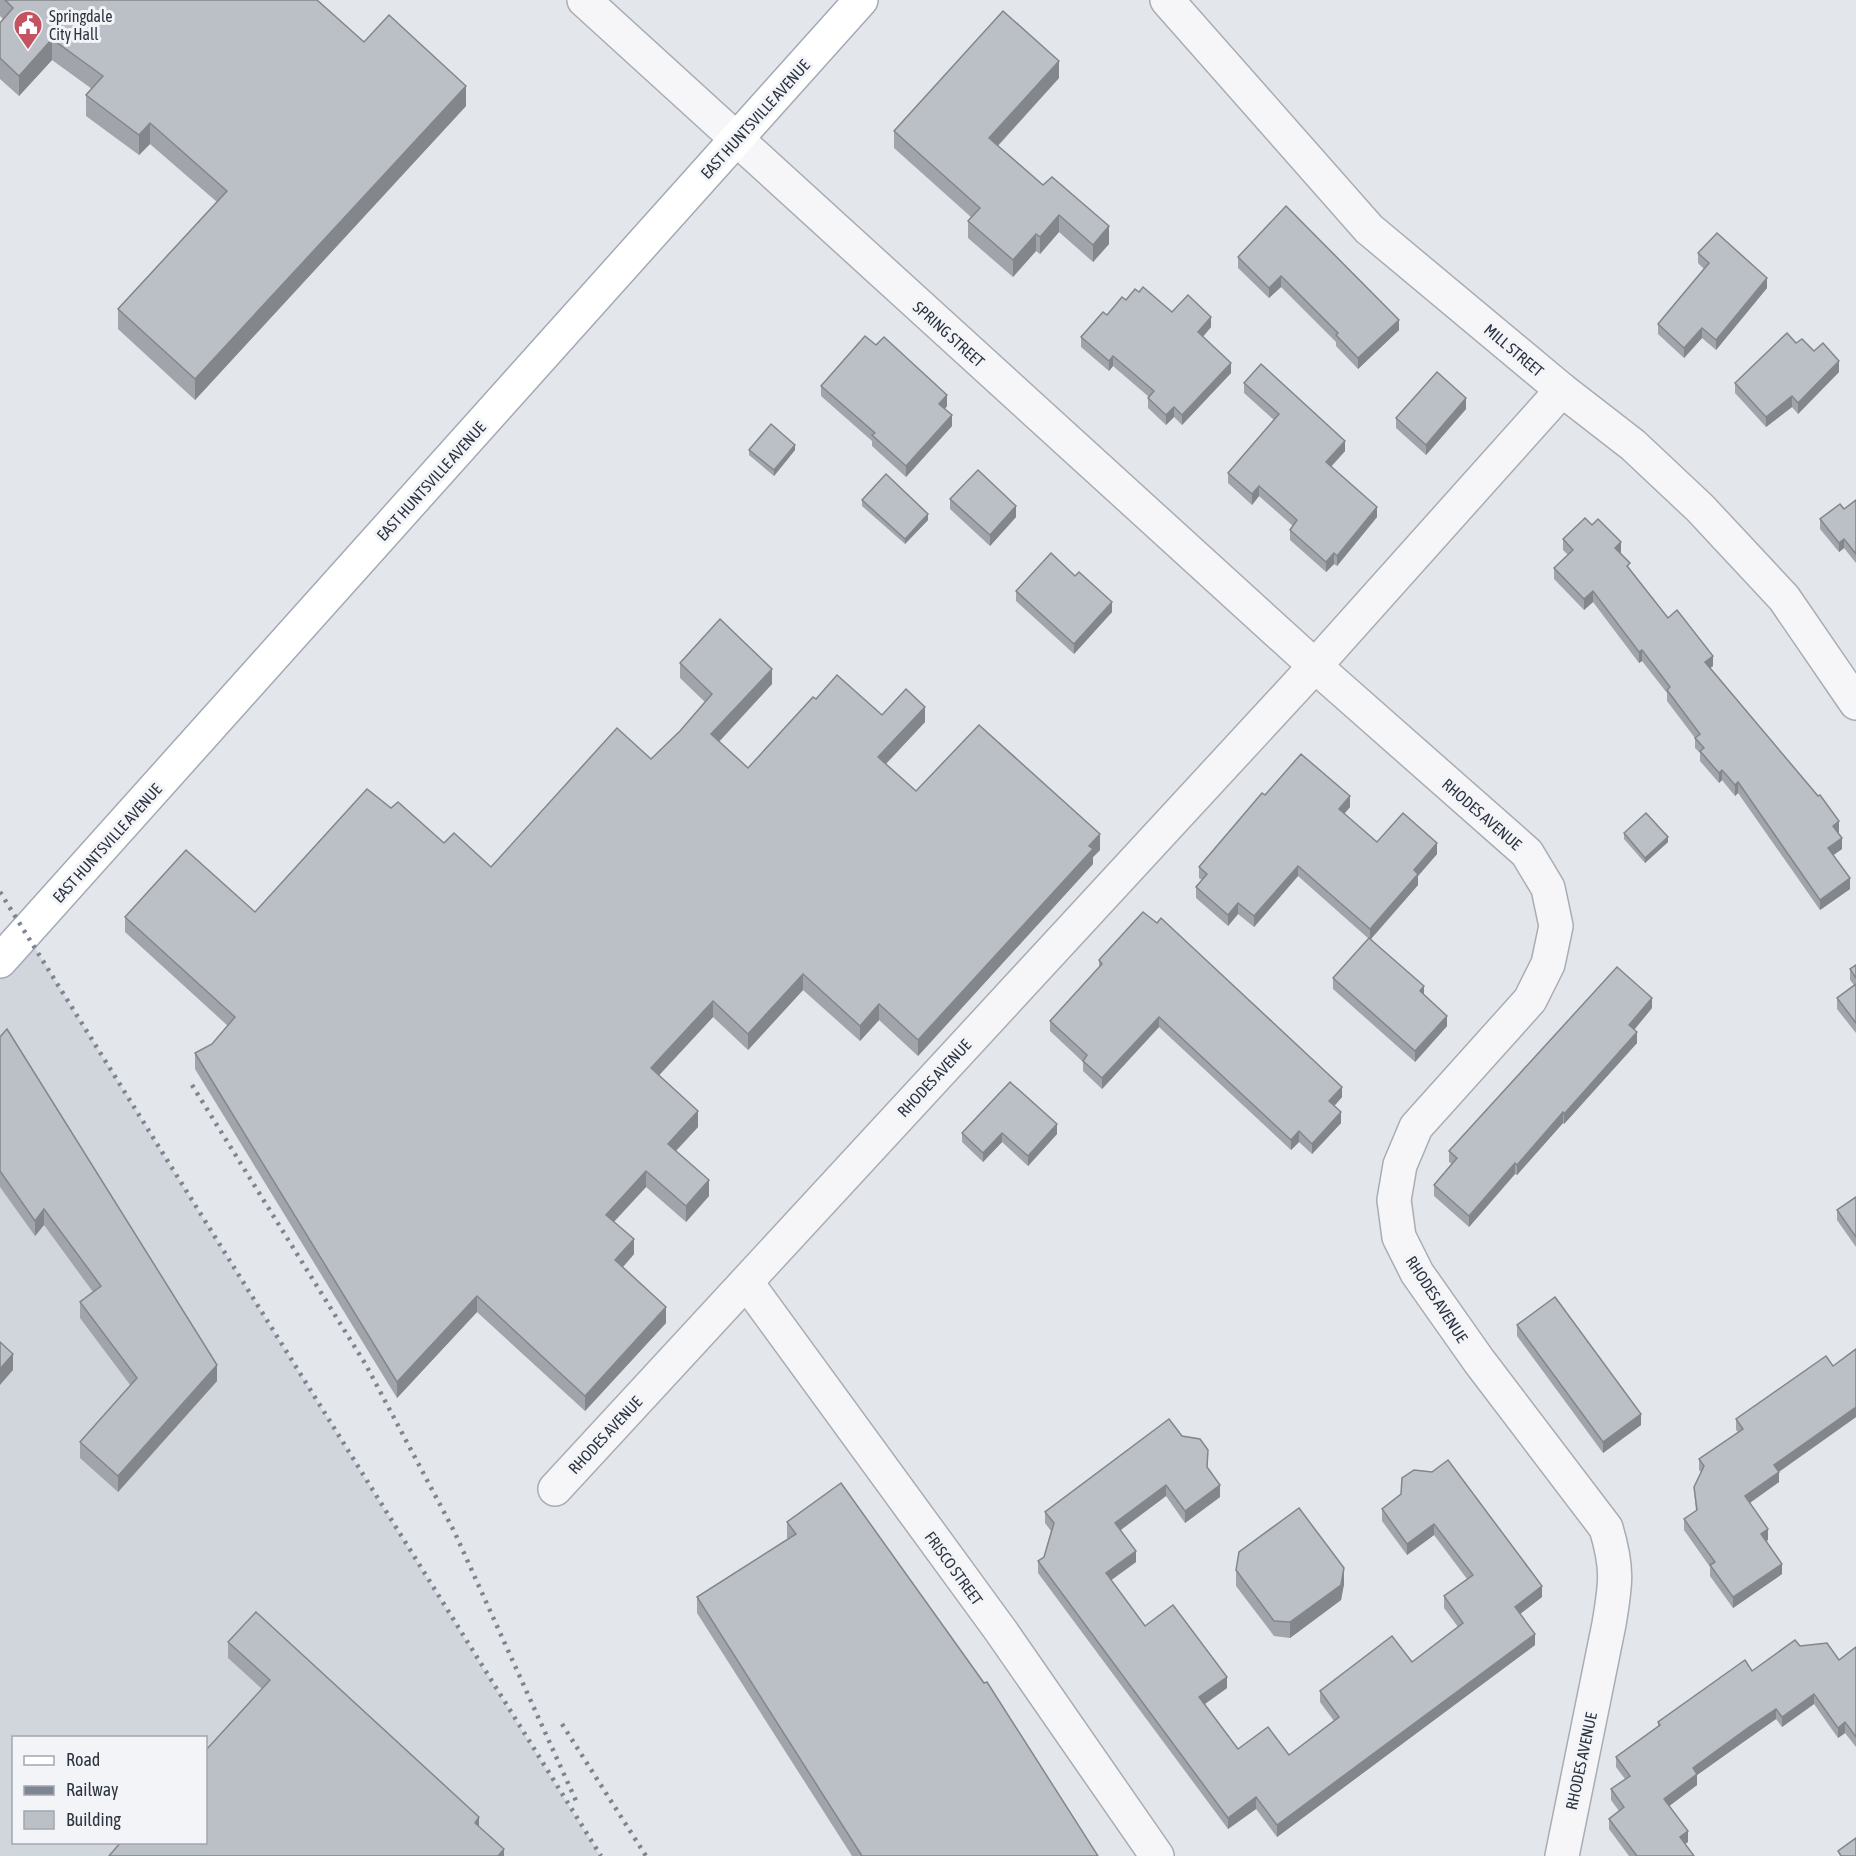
<svg xmlns="http://www.w3.org/2000/svg" width="1856" height="1856" viewBox="0 0 1856 1856" font-family="'Asap Condensed',sans-serif">
  <style>
    .built { fill: #d1d5dc; fill-rule: evenodd }
    .lines { fill: none; stroke-linecap: round; stroke-linejoin: round }
    .minor-casing { stroke: #a8adb4; stroke-width: 36 }
    .major-casing { stroke: #a3aab5; stroke-width: 36 }
    .minor { stroke: #f6f6f9; stroke-width: 33 }
    .major { stroke: #fff; stroke-width: 33 }
    .rail { stroke: #7e8592; stroke-width: 4.5; stroke-dasharray: 3 6; stroke-linecap: butt }
    .wall { fill: #a1a4aa }
    .shaded-wall { fill: #83868b }
    .building { fill: #bbbfc6; stroke: #83868b; stroke-width: 1.5 }
    .labels { text-anchor: middle; stroke-width: 6; stroke-linejoin: round; paint-order: stroke }
    .poi-label { font-size: 16px; fill: #2c3341; stroke: #f3f4f7; text-anchor: start }
    .street-label { font-size: 16px; fill: #2c3341; stroke: #f3f4f7 }
  </style>
  <rect width="100%" height="100%" fill="#e3e6ea"/>
  <path class="built" d="M 26,934 L 600,1856 L 0,1856 L 0,961 ZM 14,1738 L 206,1738 L 206,1842 L 14,1842 Z"/>
  <g class="lines">
    <g class="minor-casing">
      <g id="minor">
        <path d="M 584,0 L 1315,666 L 1527,853 L 1548,888 L 1556,926 L 1548,964 L 1530,1000 L 1416,1127 L 1400,1165 L 1394,1200 L 1399,1237 L 1417,1273 L 1479,1361 L 1606,1528 C 1618,1568 1616,1583 1609,1624 L 1562,1856"/>
        <polyline points="1167,0 1369,229 1562,390 1633,445 1700,508 1784,598 1856,703"/>
        <polyline points="747,1283 1001,1631 1157,1856"/>
        <polyline points="555,1489 1315,666 1562,390"/>
      </g>
    </g>
    <g class="major-casing">
      <polyline id="major" points="0,961 861,0"/>
    </g>
    <use href="#minor" class="minor"/>
    <use href="#major" class="major"/>
    <g class="rail">
      <polyline points="0,892 601,1856"/>
      <polyline points="192,1085 366,1365 454,1531 577,1803"/>
      <polyline points="562,1724 646,1856"/>
    </g>
  </g>
  <g class="wall">
    <polygon points="0,0 317,0 364,42 466,106 195,400 118,329 118,309 217,202 150,144 139,155 86,116 86,95 92,89 52,60 19,96 0,79 0,23 3,19 0,16"/>
    <polygon points="1059,78 998,146 1109,244 1093,262 1059,232 1040,254 1036,251 1013,277 968,238 968,221 971,217 894,148 894,131"/>
    <polygon points="1698,253 1767,288 1716,350 1702,338 1684,358 1658,334 1658,324 1704,269 1698,263"/>
    <polygon points="1238,257 1399,330 1358,369 1336,346 1336,342 1281,287 1269,298 1238,268"/>
    <polygon points="1126,300 1211,327 1203,337 1231,373 1182,425 1174,417 1166,425 1148,408 1148,398 1149,397 1113,366 1109,371 1081,347 1081,337"/>
    <polygon points="1796,343 1814,351 1839,372 1798,414 1792,407 1766,427 1735,393 1735,383"/>
    <polygon points="1244,383 1345,451 1331,467 1377,517 1337,566 1334,564 1326,572 1290,540 1290,530 1293,526 1259,496 1252,505 1228,483 1228,473 1274,420 1244,393"/>
    <polygon points="821,386 947,406 945,409 952,426 906,477 872,446 872,441 821,396"/>
    <polygon points="1466,409 1426,455 1396,428 1396,418"/>
    <polygon points="749,450 795,450 774,476 749,455"/>
    <polygon points="950,499 1016,517 990,546 950,509"/>
    <polygon points="862,500 928,520 905,544 862,506"/>
    <polygon points="1856,500 1856,563 1844,548 1839,552 1820,529 1820,519 1844,509"/>
    <polygon points="1563,539 1621,553 1620,553 1630,569 1668,618 1713,666 1710,668 1839,832 1838,833 1842,849 1833,855 1850,889 1820,910 1738,793 1735,796 1722,780 1719,783 1700,761 1700,753 1695,748 1695,738 1667,701 1667,693 1642,661 1639,663 1593,602 1584,610 1554,579 1554,568 1568,555 1563,550"/>
    <polygon points="1016,591 1112,612 1074,654 1016,601"/>
    <polygon points="680,663 772,684 719,742 748,768 816,699 882,715 925,722 886,764 916,791 1100,850 1093,857 1093,864 918,1056 879,1020 860,1041 803,990 748,1050 713,1017 659,1075 698,1127 676,1151 709,1196 686,1222 646,1187 614,1222 634,1254 623,1267 666,1323 585,1411 477,1312 397,1398 195,1069 195,1053 212,1044 228,1026 125,932 125,917 255,912 391,808 444,843 491,867 651,759 680,731 705,702 680,678"/>
    <polygon points="1265,795 1350,807 1344,814 1377,842 1437,854 1418,876 1418,885 1371,939 1424,995 1447,1026 1415,1062 1333,989 1333,978 1369,939 1298,876 1254,927 1238,914 1228,926 1196,898 1196,887 1202,880 1199,878 1199,867"/>
    <polygon points="1624,833 1668,842 1645,863 1624,839"/>
    <polygon points="1099,960 1342,1097 1334,1106 1341,1123 1312,1154 1299,1142 1291,1150 1159,1027 1102,1089 1083,1071 1083,1062 1050,1031 1050,1021 1099,968"/>
    <polygon points="1856,965 1856,1033 1837,1009 1837,998 1854,985 1850,980 1850,969"/>
    <polygon points="1652,1008 1634,1030 1637,1043 1564,1124 1563,1123 1517,1175 1515,1174 1469,1227 1434,1196 1434,1185 1452,1164 1449,1162 1449,1151"/>
    <polygon points="0,1037 217,1381 118,1492 80,1458 80,1442 131,1386 80,1318 80,1302 93,1292 44,1225 35,1236 0,1187"/>
    <polygon points="1010,1082 1057,1134 1028,1166 1002,1142 983,1162 962,1142 962,1133"/>
    <polygon points="1856,1197 1856,1247 1837,1220 1837,1210"/>
    <polygon points="1517,1325 1641,1425 1603,1453 1517,1336"/>
    <polygon points="1856,1417 1779,1472 1779,1482 1750,1503 1768,1540 1766,1541 1782,1574 1733,1608 1710,1576 1710,1567 1684,1530 1684,1519 1696,1511 1694,1487 1701,1472 1699,1470 1699,1459 1738,1432 1736,1430 1736,1419"/>
    <polygon points="1182,1436 1208,1461 1207,1468 1220,1497 1185,1523 1166,1496 1121,1530 1136,1562 1111,1580 1145,1626 1227,1688 1205,1704 1238,1749 1289,1755 1334,1721 1320,1702 1320,1691 1412,1662 1458,1627 1444,1608 1444,1596 1467,1579 1434,1535 1407,1555 1382,1521 1382,1509 1401,1494 1542,1597 1520,1614 1535,1645 1277,1837 1256,1809 1228,1829 1038,1573 1038,1561 1044,1557 1051,1531 1045,1523 1045,1512"/>
    <polygon points="787,1522 1098,1856 852,1856 697,1613 697,1597 788,1539 787,1538"/>
    <polygon points="1236,1570 1344,1584 1341,1600 1290,1638 1274,1636 1236,1586"/>
    <polygon points="228,1642 479,1827 504,1856 262,1689 228,1658"/>
    <polygon points="1800,1646 1839,1660 1856,1647 1856,1747 1845,1733 1838,1738 1814,1704 1782,1727 1776,1719 1749,1738 1697,1775 1697,1785 1669,1806 1688,1842 1685,1844 1694,1856 1629,1856 1609,1829 1609,1819 1619,1811 1611,1800 1611,1789 1625,1779 1616,1767 1616,1757 1658,1727 1658,1722 1752,1671"/>
  </g>
  <g class="shaded-wall">
    <polygon points="52,39 52,60 19,96 19,76"/>
    <polygon points="1059,61 1059,78 989,155 989,138"/>
    <polygon points="466,86 466,106 195,400 195,379"/>
    <polygon points="150,123 150,144 139,155 139,135"/>
    <polygon points="1059,215 1059,232 1040,254 1040,237"/>
    <polygon points="1109,226 1109,244 1093,262 1093,245"/>
    <polygon points="1036,234 1036,251 1013,277 1013,260"/>
    <polygon points="1281,276 1281,287 1269,298 1269,288"/>
    <polygon points="1767,278 1767,288 1716,350 1716,340"/>
    <polygon points="1211,317 1211,327 1198,342 1198,332"/>
    <polygon points="1399,320 1399,330 1358,369 1358,358"/>
    <polygon points="1702,328 1702,338 1684,358 1684,348"/>
    <polygon points="1113,356 1113,366 1109,371 1109,361"/>
    <polygon points="1839,361 1839,372 1798,414 1798,403"/>
    <polygon points="1231,363 1231,373 1182,425 1182,415"/>
    <polygon points="947,395 947,406 939,415 939,404"/>
    <polygon points="1792,396 1792,407 1766,427 1766,417"/>
    <polygon points="1466,398 1466,409 1426,455 1426,445"/>
    <polygon points="1174,407 1174,417 1166,425 1166,415"/>
    <polygon points="952,415 952,426 906,477 906,466"/>
    <polygon points="1345,441 1345,451 1326,472 1326,462"/>
    <polygon points="795,445 795,450 774,476 774,470"/>
    <polygon points="1259,486 1259,496 1252,505 1252,494"/>
    <polygon points="1016,506 1016,517 990,546 990,535"/>
    <polygon points="1377,507 1377,517 1337,566 1337,556"/>
    <polygon points="928,514 928,520 905,544 905,539"/>
    <polygon points="1844,539 1844,548 1839,552 1839,543"/>
    <polygon points="1621,542 1621,553 1615,558 1615,548"/>
    <polygon points="1334,553 1334,564 1326,572 1326,562"/>
    <polygon points="1593,591 1593,602 1584,610 1584,599"/>
    <polygon points="1112,602 1112,612 1074,654 1074,644"/>
    <polygon points="1642,650 1642,661 1639,663 1639,652"/>
    <polygon points="1713,656 1713,666 1705,672 1705,662"/>
    <polygon points="772,669 772,684 711,750 711,734"/>
    <polygon points="925,707 925,722 878,772 878,757"/>
    <polygon points="1722,770 1722,780 1719,783 1719,773"/>
    <polygon points="1738,782 1738,793 1735,796 1735,785"/>
    <polygon points="1350,796 1350,807 1339,820 1339,809"/>
    <polygon points="1839,821 1839,832 1833,837 1833,826"/>
    <polygon points="1100,834 1100,850 1093,857 1093,864 918,1056 918,1040"/>
    <polygon points="1668,837 1668,842 1645,863 1645,858"/>
    <polygon points="1842,838 1842,849 1828,859 1828,848"/>
    <polygon points="1437,843 1437,854 1418,876 1418,885 1370,940 1370,929 1414,870"/>
    <polygon points="1298,866 1298,876 1254,927 1254,916"/>
    <polygon points="1850,878 1850,889 1820,910 1820,900"/>
    <polygon points="1238,903 1238,914 1228,926 1228,915"/>
    <polygon points="803,974 803,990 748,1050 748,1034"/>
    <polygon points="1424,986 1424,997 1420,991"/>
    <polygon points="1652,998 1652,1008 1629,1036 1629,1025"/>
    <polygon points="713,1001 713,1017 651,1084 651,1068"/>
    <polygon points="879,1004 879,1020 860,1041 860,1026"/>
    <polygon points="1447,1016 1447,1026 1415,1062 1415,1051"/>
    <polygon points="1159,1017 1159,1027 1102,1089 1102,1078"/>
    <polygon points="1637,1032 1637,1043 1564,1124 1564,1114"/>
    <polygon points="1342,1087 1342,1097 1329,1112 1329,1101"/>
    <polygon points="698,1111 698,1127 668,1159 668,1144"/>
    <polygon points="1341,1112 1341,1123 1312,1154 1312,1144"/>
    <polygon points="1563,1112 1563,1123 1517,1175 1517,1165"/>
    <polygon points="1057,1124 1057,1134 1028,1166 1028,1156"/>
    <polygon points="1299,1131 1299,1142 1291,1150 1291,1140"/>
    <polygon points="1002,1133 1002,1142 983,1162 983,1153"/>
    <polygon points="1515,1163 1515,1174 1469,1227 1469,1216"/>
    <polygon points="646,1171 646,1187 606,1230 606,1215"/>
    <polygon points="709,1180 709,1196 686,1222 686,1206"/>
    <polygon points="44,1209 44,1225 35,1236 35,1221"/>
    <polygon points="634,1239 634,1254 615,1276 615,1260"/>
    <polygon points="477,1296 477,1312 397,1398 397,1382"/>
    <polygon points="666,1307 666,1323 585,1411 585,1396"/>
    <polygon points="13,1354 13,1370 0,1385 0,1369"/>
    <polygon points="217,1365 217,1381 118,1492 118,1476"/>
    <polygon points="1856,1407 1856,1417 1774,1475 1774,1465"/>
    <polygon points="1641,1414 1641,1425 1603,1453 1603,1442"/>
    <polygon points="1779,1472 1779,1482 1745,1506 1745,1496"/>
    <polygon points="1166,1485 1166,1496 1115,1534 1115,1523"/>
    <polygon points="1220,1485 1220,1497 1185,1523 1185,1511"/>
    <polygon points="1434,1524 1434,1535 1407,1555 1407,1544"/>
    <polygon points="1768,1529 1768,1540 1761,1544 1761,1534"/>
    <polygon points="1136,1551 1136,1562 1106,1584 1106,1573"/>
    <polygon points="1782,1564 1782,1574 1733,1608 1733,1597"/>
    <polygon points="1344,1568 1344,1584 1341,1600 1290,1638 1290,1622"/>
    <polygon points="1542,1586 1542,1597 1515,1618 1515,1607"/>
    <polygon points="1535,1634 1535,1645 1277,1837 1277,1825"/>
    <polygon points="1227,1677 1227,1688 1199,1708 1199,1697"/>
    <polygon points="1814,1694 1814,1704 1782,1727 1782,1717"/>
    <polygon points="1776,1709 1776,1719 1749,1738 1697,1775 1697,1785 1664,1810 1664,1799 1693,1768 1749,1727"/>
    <polygon points="1845,1722 1845,1733 1838,1738 1838,1728"/>
    <polygon points="1256,1797 1256,1809 1228,1829 1228,1818"/>
    <polygon points="479,1817 479,1833 475,1823"/>
    <polygon points="1688,1831 1688,1842 1680,1847 1680,1837"/>
    <polygon points="504,1849 504,1856 498,1856"/>
  </g>
  <g class="building">
    <polygon points="5,0 317,0 364,42 389,15 466,86 195,379 118,309 227,191 150,123 139,135 86,95 103,76 52,39 19,76 0,58 0,23 13,8"/>
    <polygon points="1003,11 1059,61 989,138 1043,185 1052,177 1109,226 1093,245 1059,215 1040,237 1036,234 1013,260 968,221 980,208 894,131"/>
    <polygon points="1286,206 1399,320 1358,358 1336,335 1338,333 1281,276 1269,288 1238,257"/>
    <polygon points="1717,233 1767,278 1716,340 1702,328 1684,348 1658,324 1709,263 1698,253"/>
    <polygon points="1143,287 1172,312 1188,295 1211,317 1198,332 1231,363 1182,415 1174,407 1166,415 1148,398 1154,391 1113,356 1109,361 1081,337 1103,312 1107,315 1122,297 1126,300 1135,289 1139,292"/>
    <polygon points="1787,333 1796,343 1802,339 1814,351 1823,343 1839,361 1798,403 1792,396 1766,417 1735,383"/>
    <polygon points="865,336 876,345 884,337 947,395 939,404 952,415 906,466 872,435 875,433 821,386"/>
    <polygon points="1261,364 1345,441 1326,462 1377,507 1337,556 1334,553 1326,562 1290,530 1297,520 1259,486 1252,494 1228,473 1279,414 1244,383"/>
    <polygon points="1437,372 1466,398 1426,445 1396,418"/>
    <polygon points="771,424 795,445 774,470 749,450"/>
    <polygon points="978,470 1016,506 990,535 950,499"/>
    <polygon points="886,474 928,514 905,539 862,500"/>
    <polygon points="1856,500 1856,554 1844,539 1839,543 1820,519 1840,504 1844,509"/>
    <polygon points="1585,518 1592,525 1598,519 1621,542 1615,548 1630,563 1627,566 1668,618 1677,610 1713,656 1705,662 1818,796 1820,795 1839,821 1833,826 1842,838 1828,848 1850,878 1820,900 1738,782 1735,785 1722,770 1719,773 1700,751 1704,748 1695,738 1700,734 1667,690 1670,687 1642,650 1639,652 1593,591 1584,599 1554,568 1573,550 1563,539"/>
    <polygon points="1051,553 1075,576 1079,572 1112,602 1074,644 1016,591"/>
    <polygon points="720,619 772,669 711,734 748,768 813,697 816,699 837,675 882,715 906,689 925,707 878,757 916,791 979,725 1100,834 1089,846 1093,849 918,1040 879,1004 860,1026 803,974 748,1034 713,1001 651,1068 698,1111 668,1144 709,1180 686,1206 646,1171 606,1215 634,1239 615,1260 666,1307 585,1396 477,1296 397,1382 195,1053 212,1044 235,1017 125,917 186,850 255,912 367,789 391,808 398,802 444,843 454,833 491,867 617,728 651,759 680,731 712,694 680,663"/>
    <polygon points="1301,754 1350,796 1339,809 1377,842 1403,813 1437,843 1414,870 1418,874 1370,929 1298,866 1254,916 1238,903 1228,915 1196,887 1207,874 1199,867 1262,793 1265,795"/>
    <polygon points="1646,813 1668,837 1645,858 1624,833"/>
    <polygon points="1143,912 1157,923 1161,918 1342,1087 1329,1101 1341,1112 1312,1144 1299,1131 1291,1140 1159,1017 1102,1078 1083,1061 1087,1055 1050,1021 1102,964 1099,960"/>
    <polygon points="1369,938 1424,986 1420,991 1447,1016 1415,1051 1333,978"/>
    <polygon points="1856,965 1856,978 1850,969"/>
    <polygon points="1617,967 1652,998 1629,1025 1637,1032 1564,1114 1563,1112 1517,1165 1515,1163 1469,1216 1434,1185 1457,1158 1449,1151"/>
    <polygon points="1856,984 1856,1023 1837,998"/>
    <polygon points="7,1029 217,1365 118,1476 80,1442 137,1378 80,1302 101,1286 44,1209 35,1221 0,1171 0,1037"/>
    <polygon points="1010,1082 1057,1124 1028,1156 1002,1133 983,1153 962,1133"/>
    <polygon points="1856,1197 1856,1237 1837,1210"/>
    <polygon points="1555,1297 1641,1414 1603,1442 1517,1325"/>
    <polygon points="0,1342 13,1354 0,1369"/>
    <polygon points="1856,1349 1856,1407 1774,1465 1779,1472 1745,1496 1768,1529 1761,1534 1782,1564 1733,1597 1710,1565 1715,1562 1684,1519 1697,1510 1694,1487 1704,1466 1699,1459 1743,1429 1736,1419 1826,1356 1833,1366"/>
    <polygon points="1169,1419 1182,1436 1200,1439 1208,1450 1207,1467 1220,1485 1185,1511 1166,1485 1115,1523 1136,1551 1106,1573 1145,1626 1173,1605 1227,1677 1199,1697 1238,1749 1268,1727 1289,1755 1339,1717 1320,1691 1392,1636 1412,1662 1463,1623 1444,1596 1473,1575 1434,1524 1407,1544 1382,1509 1401,1494 1402,1478 1414,1470 1432,1472 1448,1460 1542,1586 1515,1607 1535,1634 1277,1825 1256,1797 1228,1818 1038,1561 1044,1557 1054,1523 1045,1512"/>
    <polygon points="841,1483 984,1683 987,1682 1098,1856 862,1856 697,1597 796,1534 787,1522"/>
    <polygon points="1299,1508 1344,1568 1341,1585 1290,1622 1274,1621 1236,1570 1239,1552"/>
    <polygon points="256,1612 479,1817 475,1823 504,1849 498,1856 109,1856 121,1842 206,1842 206,1750 270,1680 228,1642"/>
    <polygon points="1795,1640 1800,1646 1827,1643 1839,1660 1856,1647 1856,1737 1845,1722 1838,1728 1814,1694 1782,1717 1776,1709 1749,1727 1693,1768 1697,1774 1664,1799 1688,1831 1680,1837 1694,1856 1637,1856 1609,1819 1624,1807 1611,1789 1630,1776 1616,1757 1660,1725 1658,1722 1745,1660 1752,1671"/>
    <polygon points="1856,1838 1856,1856 1841,1856 1838,1851"/>
  </g>
  <defs>
    <g id="civic-pin" transform="scale(1.5)"><path d="M0 17L-7.5 6A9.5 9.5 0 1 1 7.5 6Z" fill="#c45361" stroke="#f3f4f7"/><path d="M-.6-6.5H3V-4.5H.6V-3L4-1V1h2V6H-6V1h2V-1L-.6-3ZM-1.2 2.5V6h2.4V2.5Z" fill="#fff"/></g>
  </defs>
  <g fill-rule="evenodd">
    <use href="#civic-pin" x="28" y="25"/>
  </g>
  <g class="labels">
    <g class="poi-label">
      <text x="49" y="22">Springdale<tspan x="49" dy="18">City Hall</tspan></text>
    </g>
    <g class="street-label">
      <text transform="translate(755 119) rotate(-48)" y="6">EAST HUNTSVILLE AVENUE</text>
      <text transform="translate(949 334) rotate(42)" y="6">SPRING STREET</text>
      <text transform="translate(1514 350) rotate(40)" y="6">MILL STREET</text>
      <text transform="translate(431 481) rotate(-48)" y="6">EAST HUNTSVILLE AVENUE</text>
      <text transform="translate(1482 814) rotate(41)" y="6">RHODES AVENUE</text>
      <text transform="translate(107 843) rotate(-48)" y="6">EAST HUNTSVILLE AVENUE</text>
      <text transform="translate(934 1078) rotate(-47)" y="6">RHODES AVENUE</text>
      <text transform="translate(1437 1299) rotate(57)" y="6">RHODES AVENUE</text>
      <text transform="translate(605 1435) rotate(-47)" y="6">RHODES AVENUE</text>
      <text transform="translate(954 1568) rotate(54)" y="6">FRISCO STREET</text>
      <text transform="translate(1581 1761) rotate(-78)" y="6">RHODES AVENUE</text>
    </g>
  </g>
  <rect x="12" y="1736" width="195" height="108" fill="#f3f4f7" stroke="#a3a7ae" stroke-width="1.5"/>
  <rect x="24" y="1756" width="30" height="9" fill="#ffffff" stroke="#a3a7ae" stroke-width="1.5"/>
  <text x="66" y="1766" font-size="18" fill="#2c3341">Road</text>
  <rect x="24" y="1786" width="30" height="9" fill="#7e8592" stroke="#a3a7ae" stroke-width="1.5"/>
  <text x="66" y="1796" font-size="18" fill="#2c3341">Railway</text>
  <rect x="24" y="1811" width="30" height="18" fill="#bbbfc6" stroke="#a3a7ae" stroke-width="1.5"/>
  <text x="66" y="1826" font-size="18" fill="#2c3341">Building</text>
</svg>
